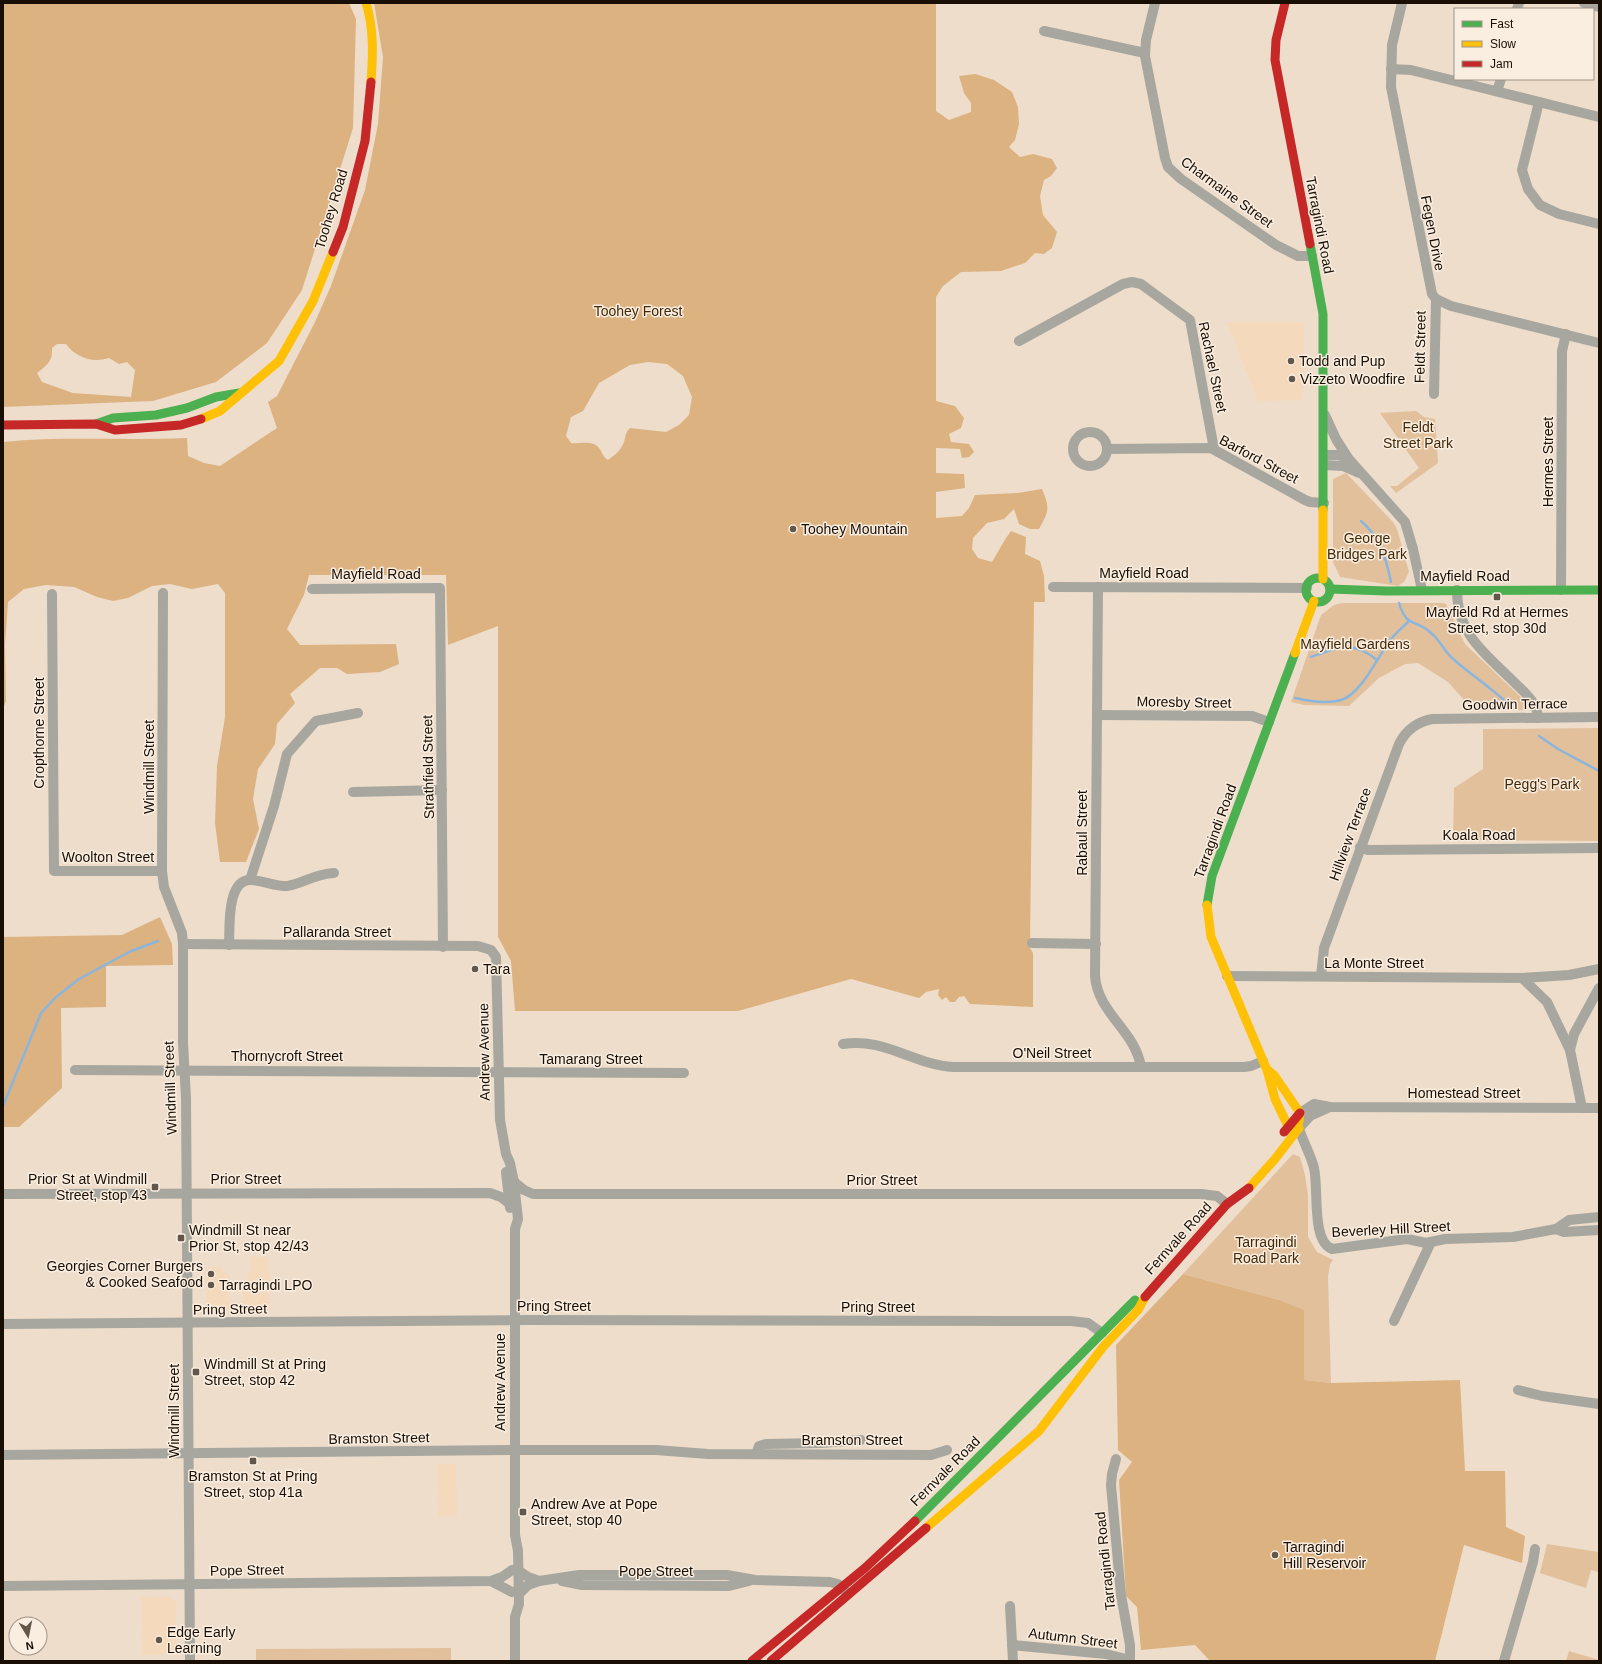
<svg xmlns="http://www.w3.org/2000/svg" width="1602" height="1664" viewBox="0 0 1602 1664" font-family="Arial,sans-serif">
  <style>
    .built { fill: #f4d9bc }
    .green { fill: #e2c09c }
    .forest { fill: #dcb281; fill-rule: evenodd }
    .lines { fill: none; stroke-linecap: round; stroke-linejoin: round }
    .stream { stroke: #8ab5dc; stroke-width: 2.5 }
    .street { stroke: #a7a79f; stroke-width: 10 }
    .fast { stroke: #4caf50; stroke-width: 9 }
    .slow { stroke: #ffc107; stroke-width: 9 }
    .jam { stroke: #c62828; stroke-width: 9 }
    .poi-dot { fill: #63564a; stroke: #faeee1; stroke-width: 1.5 }
    .labels { text-anchor: middle; stroke-width: 3; stroke-linejoin: round; paint-order: stroke }
    .street-label { font-size: 14px; fill: #180e04; stroke: #faeee1 }
    .park-label { font-size: 14px; fill: #412807; stroke: #faeee1 }
    .poi-label { font-size: 14px; fill: #180e04; stroke: #faeee1; text-anchor: start }
  </style>
  <rect width="100%" height="100%" fill="#eeddcb"/>
  <g class="built">
    <polygon points="1227,322 1304,322 1303,400 1258,401"/>
    <polygon points="250,1257 268,1257 270,1310 243,1311 242,1292 251,1267"/>
    <polygon points="221,1267 221,1272 229,1275 229,1303 231,1304 232,1311 210,1310 206,1304 206,1268"/>
    <polygon points="437,1464 456,1464 457,1516 438,1516"/>
    <polygon points="141,1597 170,1597 176,1602 176,1654 142,1655"/>
  </g>
  <g class="green">
    <polygon points="1416,411 1424,417 1435,419 1438,463 1396,493 1390,486 1397,486 1419,468 1380,413"/>
    <polygon points="1346,473 1393,522 1397,529 1409,572 1404,582 1398,586 1340,577 1333,562 1333,479"/>
    <polygon points="1342,603 1442,603 1446,604 1465,644 1525,701 1528,710 1473,710 1448,682 1418,663 1405,664 1379,678 1349,706 1304,705 1291,702 1321,615 1334,605"/>
    <polygon points="1599,728 1599,841 1453,840 1454,788 1483,769 1483,729"/>
    <polygon points="1293,1154 1300,1157 1305,1175 1308,1195 1308,1237 1317,1252 1333,1260 1330,1264 1328,1277 1331,1383 1303,1380 1279,1300 1183,1274"/>
    <polygon points="1547,1544 1599,1552 1599,1572 1591,1570 1586,1588 1540,1573"/>
    <polygon points="451,1648 451,1661 256,1661 256,1649"/>
    <polygon points="1569,1651 1599,1660 1599,1661 1566,1661"/>
  </g>
  <g class="forest">
    <path d="M 3,3 L 349,3 L 356,19 L 353,128 L 302,290 L 267,343 L 216,382 L 153,401 L 3,407 ZM 57,344 L 66,344 C 76,358 93,363 109,358 L 119,364 L 127,362 L 135,370 L 131,397 L 73,393 L 42,382 L 37,373 C 47,365 53,361 52,348 Z"/>
    <path d="M 374,3 L 936,3 L 936,111 L 949,120 L 971,112 L 971,103 L 964,93 L 959,76 L 975,74 L 994,80 L 1012,92 L 1018,107 L 1019,124 L 1015,140 L 1009,147 L 1020,157 L 1033,154 L 1052,159 L 1057,168 L 1051,176 L 1044,180 L 1040,196 L 1043,215 L 1057,232 L 1052,248 L 1044,254 L 1035,253 L 1025,263 L 1001,271 L 961,272 L 943,286 L 936,297 L 936,401 L 955,406 L 964,418 L 961,428 L 949,434 L 951,442 L 969,444 L 974,452 L 969,457 L 962,458 L 960,449 L 936,448 L 936,473 L 964,474 L 965,488 L 936,492 L 936,518 L 962,516 L 969,508 L 975,495 L 1018,493 L 1042,489 C 1050,508 1049,511 1039,529 L 1030,529 L 1019,524 L 1014,509 L 1004,519 L 987,523 L 973,538 L 972,549 L 978,558 L 992,562 L 1006,538 L 1011,531 L 1026,537 L 1025,554 L 1040,561 L 1044,576 L 1045,602 L 1034,602 L 1030,948 L 1033,953 L 1033,1007 L 970,1004 L 964,996 L 959,997 L 955,1002 L 950,1002 L 946,997 L 942,1000 L 938,995 L 939,989 L 926,992 L 919,998 L 851,979 L 738,1011 L 515,1011 L 511,961 L 498,937 L 498,626 L 448,645 L 446,575 L 309,575 L 304,595 L 287,629 L 300,645 L 396,644 L 399,664 L 380,672 L 347,674 L 337,668 L 320,668 L 290,694 L 295,703 L 277,724 L 275,744 L 258,769 L 253,799 L 259,829 L 246,862 L 220,862 L 215,823 L 217,766 L 225,717 L 225,593 L 218,584 L 192,589 L 170,584 L 152,586 L 128,598 L 113,601 L 97,597 L 74,587 L 46,585 L 24,589 L 8,602 L 5,644 L 6,701 L 3,709 L 3,442 C 64,436 125,441 187,438 L 188,456 L 204,463 L 220,466 L 277,428 L 268,402 L 277,396 L 315,322 L 331,286 L 365,190 L 378,124 L 383,57 ZM 648,362 L 667,364 L 683,376 L 692,397 L 689,415 L 679,425 L 666,432 L 630,428 C 625,433 626,436 624,442 C 621,450 615,455 608,460 C 602,456 603,453 599,448 C 593,440 579,444 571,443 L 566,436 L 571,417 L 583,411 L 599,383 L 630,365 Z"/>
    <polygon points="160,917 172,944 173,965 106,966 106,1007 61,1008 62,1088 19,1127 3,1127 3,937 122,935"/>
    <polygon points="1183,1274 1279,1300 1304,1310 1304,1380 1331,1383 1460,1380 1465,1471 1505,1471 1506,1527 1525,1536 1522,1563 1464,1545 1435,1661 1210,1661 1195,1645 1141,1650 1137,1607 1126,1596 1119,1480 1132,1462 1118,1450 1116,1345"/>
  </g>
  <g class="lines">
    <g class="stream">
      <path d="M 1361,521 C 1380,537 1386,558 1391,582"/>
      <path d="M 1399,603 C 1407,629 1415,618 1431,633 C 1440,640 1443,649 1451,657 C 1469,674 1490,686 1508,704"/>
      <path d="M 1311,657 C 1338,647 1353,640 1377,660"/>
      <path d="M 1295,698 C 1308,701 1328,704 1341,700 C 1361,694 1377,658 1389,642 C 1394,634 1402,628 1408,622"/>
      <polyline points="1539,736 1558,749 1599,771"/>
      <polyline points="3,1106 41,1013 55,998 79,979 129,952 158,941"/>
    </g>
    <g class="street">
      <polyline points="1155,3 1146,40 1145,56 1165,158 1168,167 1181,179 1276,245 1298,256 1312,256"/>
      <polyline points="1402,3 1392,45 1391,87 1432,294 1436,299 1451,306 1599,343"/>
      <polyline points="1584,3 1599,7"/>
      <polyline points="1517,9 1519,3"/>
      <polyline points="1044,31 1145,53"/>
      <polyline points="1391,69 1411,70 1599,117"/>
      <polyline points="1497,91 1501,79"/>
      <polyline points="1539,102 1522,170 1528,189 1540,205 1559,214 1599,224"/>
      <polyline points="1019,341 1123,284 1132,282 1141,284 1190,320 1214,449"/>
      <polyline points="1434,394 1436,299"/>
      <polyline points="1325,415 1336,439 1348,458"/>
      <circle cx="1090" cy="449" r="17"/>
      <polyline points="1107,449 1211,448 1305,500 1310,502 1324,503"/>
      <polyline points="1324,455 1338,455 1348,458 1405,522 1413,549 1422,590"/>
      <polyline points="1324,465 1343,466 1359,473"/>
      <polyline points="1053,587 1307,588"/>
      <path d="M 1098,587 L 1095,976 C 1098,1014 1135,1030 1141,1067"/>
      <polyline points="312,589 440,588 443,947"/>
      <path d="M 1457,590 C 1457,635 1486,654 1515,683 C 1526,694 1537,702 1538,718"/>
      <polyline points="1561,590 1562,351 1566,334"/>
      <polyline points="163,593 162,871 164,887 182,933 183,944 183,1043 186,1098 190,1661"/>
      <polyline points="52,594 54,871 162,871"/>
      <polyline points="1097,715 1252,716 1269,722"/>
      <polyline points="353,792 442,790"/>
      <polyline points="1360,847 1368,850 1599,848"/>
      <polyline points="250,880 274,806 287,754 316,721 358,713"/>
      <polyline points="1032,943 1096,944"/>
      <polyline points="183,944 478,946 491,950 496,957 500,1120 506,1154 510,1163 514,1182 518,1219 515,1229 515,1535 518,1551 519,1604 515,1617 515,1661"/>
      <path d="M 229,945 C 230,929 226,879 251,880 C 261,880 278,887 287,886 C 303,884 313,874 334,873"/>
      <polyline points="1227,976 1522,978 1569,975 1599,969"/>
      <path d="M 1321,976 L 1324,948 L 1399,744 C 1406,730 1417,722 1432,719 L 1599,717"/>
      <polyline points="1522,978 1547,1002 1570,1050"/>
      <path d="M 843,1044 C 883,1037 915,1065 953,1067 L 1244,1067 L 1251,1066 L 1263,1061"/>
      <polyline points="75,1070 684,1073"/>
      <path d="M 1330,1107 L 1310,1116 L 1299,1128 C 1303,1142 1311,1155 1314,1168 C 1319,1189 1311,1241 1332,1249 L 1407,1239 L 1426,1243 L 1445,1239 L 1513,1237 L 1556,1229 L 1569,1220 L 1599,1217"/>
      <polyline points="1582,1108 1570,1050 1574,1034 1599,988"/>
      <polyline points="1300,1113 1314,1104 1330,1107 1599,1108"/>
      <polyline points="506,1172 510,1208"/>
      <polyline points="514,1182 524,1190 533,1194 1201,1194 1217,1196 1227,1204"/>
      <polyline points="3,1194 490,1193 501,1197 510,1204"/>
      <polyline points="1556,1229 1564,1232 1599,1230"/>
      <polyline points="1394,1321 1431,1242"/>
      <polyline points="3,1324 527,1320 1071,1321 1088,1323 1102,1333"/>
      <polyline points="1518,1390 1542,1396 1599,1404"/>
      <polyline points="756,1454 759,1446 766,1444 821,1443 861,1440"/>
      <polyline points="3,1455 515,1450 656,1450 708,1454 931,1455 947,1450"/>
      <polyline points="1116,1459 1112,1474 1111,1485 1121,1595 1130,1645 1130,1661"/>
      <polyline points="518,1570 528,1577 539,1581"/>
      <polyline points="491,1581 512,1592"/>
      <polyline points="562,1581 582,1585 729,1586 749,1581"/>
      <polyline points="3,1586 491,1581 502,1577 512,1570"/>
      <polyline points="519,1594 528,1585 539,1581 579,1575 727,1575 755,1580 830,1582 838,1584 846,1592"/>
      <polyline points="1010,1606 1013,1661"/>
      <polyline points="1012,1645 1106,1654 1130,1660"/>
      <polyline points="1504,1661 1533,1562 1535,1549"/>
    </g>
    <g class="fast">
      <polyline points="1310,244 1323,314 1323,510"/>
      <polyline points="96,424 113,418 156,415 187,408 216,397 239,393"/>
      <circle cx="1318" cy="590" r="12"/>
      <polyline points="1330,589 1386,591 1599,590"/>
      <polyline points="1207,905 1212,876 1295,653"/>
      <polyline points="915,1521 1135,1300"/>
    </g>
    <g class="slow">
      <path d="M 366,3 C 374,28 373,56 371,82"/>
      <polyline points="201,419 220,411 279,361 313,301 333,252"/>
      <polyline points="1323,510 1323,579"/>
      <polyline points="1295,653 1314,601"/>
      <polyline points="1207,905 1211,937 1267,1070 1275,1099 1288,1126 1299,1128"/>
      <polyline points="1269,1071 1274,1075 1300,1113 1299,1122"/>
      <polyline points="1249,1188 1275,1159 1299,1128"/>
      <polyline points="926,1528 1039,1431 1103,1347 1138,1310 1145,1297"/>
    </g>
    <g class="jam">
      <polyline points="1285,3 1276,40 1275,60 1310,244"/>
      <polyline points="333,252 343,227 365,141 371,82"/>
      <polyline points="3,425 96,424 115,430 181,425 201,419"/>
      <polyline points="1284,1132 1300,1113"/>
      <polyline points="1145,1297 1227,1204 1249,1188"/>
      <polyline points="752,1661 865,1568 915,1521"/>
      <polyline points="771,1661 926,1528"/>
    </g>
  </g>
  <g class="poi-dot">
    <circle cx="1291" cy="361" r="4"/>
    <circle cx="1292" cy="379" r="4"/>
    <circle cx="793" cy="529" r="4"/>
    <rect x="1493" y="593" width="8" height="8" rx="2"/>
    <circle cx="475" cy="969" r="4"/>
    <rect x="151" y="1183" width="8" height="8" rx="2"/>
    <rect x="177" y="1234" width="8" height="8" rx="2"/>
    <circle cx="211" cy="1274" r="4"/>
    <circle cx="211" cy="1285" r="4"/>
    <rect x="192" y="1368" width="8" height="8" rx="2"/>
    <rect x="249" y="1457" width="8" height="8" rx="2"/>
    <rect x="519" y="1508" width="8" height="8" rx="2"/>
    <circle cx="1275" cy="1555" r="4"/>
    <circle cx="159" cy="1640" r="4"/>
  </g>
  <g class="labels">
    <g class="street-label">
      <text transform="translate(1227 192) rotate(36)" y="5">Charmaine Street</text>
      <text transform="translate(331 209) rotate(-73)" y="5">Toohey Road</text>
      <text transform="translate(1320 225) rotate(79)" y="5">Tarragindi Road</text>
      <text transform="translate(1433 233) rotate(79)" y="5">Fegen Drive</text>
      <text transform="translate(1420 347) rotate(-89)" y="5">Feldt Street</text>
      <text transform="translate(1213 367) rotate(78)" y="5">Rachael Street</text>
      <text transform="translate(1259 459) rotate(28)" y="5">Barford Street</text>
      <text transform="translate(1548 462) rotate(-90)" y="5">Hermes Street</text>
      <text x="1144" y="578">Mayfield Road</text>
      <text x="376" y="579">Mayfield Road</text>
      <text x="1465" y="581">Mayfield Road</text>
      <text transform="translate(1184 702) rotate(1)" y="5">Moresby Street</text>
      <text transform="translate(1515 704) rotate(-1)" y="5">Goodwin Terrace</text>
      <text transform="translate(39 733) rotate(-90)" y="5">Cropthorne Street</text>
      <text transform="translate(149 767) rotate(-90)" y="5">Windmill Street</text>
      <text transform="translate(428 767) rotate(-91)" y="5">Strathfield Street</text>
      <text transform="translate(1215 831) rotate(-70)" y="5">Tarragindi Road</text>
      <text transform="translate(1082 833) rotate(-90)" y="5">Rabaul Street</text>
      <text transform="translate(1350 834) rotate(-70)" y="5">Hillview Terrace</text>
      <text x="1479" y="840">Koala Road</text>
      <text x="108" y="862">Woolton Street</text>
      <text x="337" y="937">Pallaranda Street</text>
      <text x="1374" y="968">La Monte Street</text>
      <text transform="translate(484 1052) rotate(-91)" y="5">Andrew Avenue</text>
      <text x="1052" y="1058">O'Neil Street</text>
      <text x="287" y="1061">Thornycroft Street</text>
      <text x="591" y="1064">Tamarang Street</text>
      <text transform="translate(170 1088) rotate(-92)" y="5">Windmill Street</text>
      <text x="1464" y="1098">Homestead Street</text>
      <text x="246" y="1184">Prior Street</text>
      <text x="882" y="1185">Prior Street</text>
      <text transform="translate(1391 1229) rotate(-3)" y="5">Beverley Hill Street</text>
      <text transform="translate(1178 1238) rotate(-48)" y="5">Fernvale Road</text>
      <text x="554" y="1311">Pring Street</text>
      <text x="878" y="1312">Pring Street</text>
      <text transform="translate(230 1309) rotate(-1)" y="5">Pring Street</text>
      <text transform="translate(500 1382) rotate(-90)" y="5">Andrew Avenue</text>
      <text transform="translate(174 1411) rotate(-90)" y="5">Windmill Street</text>
      <text transform="translate(379 1438) rotate(-1)" y="5">Bramston Street</text>
      <text x="852" y="1445">Bramston Street</text>
      <text transform="translate(945 1471) rotate(-45)" y="5">Fernvale Road</text>
      <text transform="translate(1105 1561) rotate(-96)" y="5">Tarragindi Road</text>
      <text transform="translate(247 1570) rotate(-1)" y="5">Pope Street</text>
      <text x="656" y="1576">Pope Street</text>
      <text transform="translate(1073 1638) rotate(7)" y="5">Autumn Street</text>
    </g>
    <g class="park-label">
      <text x="638" y="316">Toohey Forest</text>
      <text x="1418" y="432">Feldt<tspan x="1418" dy="16">Street Park</tspan></text>
      <text x="1367" y="543">George<tspan x="1367" dy="16">Bridges Park</tspan></text>
      <text x="1355" y="649">Mayfield Gardens</text>
      <text x="1542" y="789">Pegg's Park</text>
      <text x="1266" y="1247">Tarragindi<tspan x="1266" dy="16">Road Park</tspan></text>
    </g>
    <g class="poi-label">
      <text x="1299" y="366">Todd and Pup</text>
      <text x="1300" y="384">Vizzeto Woodfire</text>
      <text x="801" y="534">Toohey Mountain</text>
      <text x="1497" y="617" text-anchor="middle">Mayfield Rd at Hermes<tspan x="1497" dy="16">Street, stop 30d</tspan></text>
      <text x="483" y="974">Tara</text>
      <text x="147" y="1184" text-anchor="end">Prior St at Windmill<tspan x="147" dy="16">Street, stop 43</tspan></text>
      <text x="189" y="1235">Windmill St near<tspan x="189" dy="16">Prior St, stop 42/43</tspan></text>
      <text x="203" y="1271" text-anchor="end">Georgies Corner Burgers<tspan x="203" dy="16">&amp; Cooked Seafood</tspan></text>
      <text x="219" y="1290">Tarragindi LPO</text>
      <text x="204" y="1369">Windmill St at Pring<tspan x="204" dy="16">Street, stop 42</tspan></text>
      <text x="253" y="1481" text-anchor="middle">Bramston St at Pring<tspan x="253" dy="16">Street, stop 41a</tspan></text>
      <text x="531" y="1509">Andrew Ave at Pope<tspan x="531" dy="16">Street, stop 40</tspan></text>
      <text x="1283" y="1552">Tarragindi<tspan x="1283" dy="16">Hill Reservoir</tspan></text>
      <text x="167" y="1637">Edge Early<tspan x="167" dy="16">Learning</tspan></text>
    </g>
  </g>
  <rect width="1602" height="1664" fill="none" stroke="#180e04" stroke-width="8"/>
  <rect x="1454" y="8" width="140" height="72" fill="#faeee1" stroke="#a09489"/>
  <rect x="1462" y="21" width="20" height="6" fill="#4caf50" stroke="#a09489"/>
  <text x="1490" y="28" font-size="12" fill="#180e04">Fast</text>
  <rect x="1462" y="41" width="20" height="6" fill="#ffc107" stroke="#a09489"/>
  <text x="1490" y="48" font-size="12" fill="#180e04">Slow</text>
  <rect x="1462" y="61" width="20" height="6" fill="#c62828" stroke="#a09489"/>
  <text x="1490" y="68" font-size="12" fill="#180e04">Jam</text>
  <g transform="translate(28 1636) rotate(170)"><circle r="19" fill="#faeee1" stroke="#a09489"/>
  <path d="M0-3L7 15L0 10L-7 15Z" fill="#63564a"/>
  <text y="-6" font-size="11" font-weight="bold" text-anchor="middle" fill="#180e04">N</text>
  </g>
</svg>
